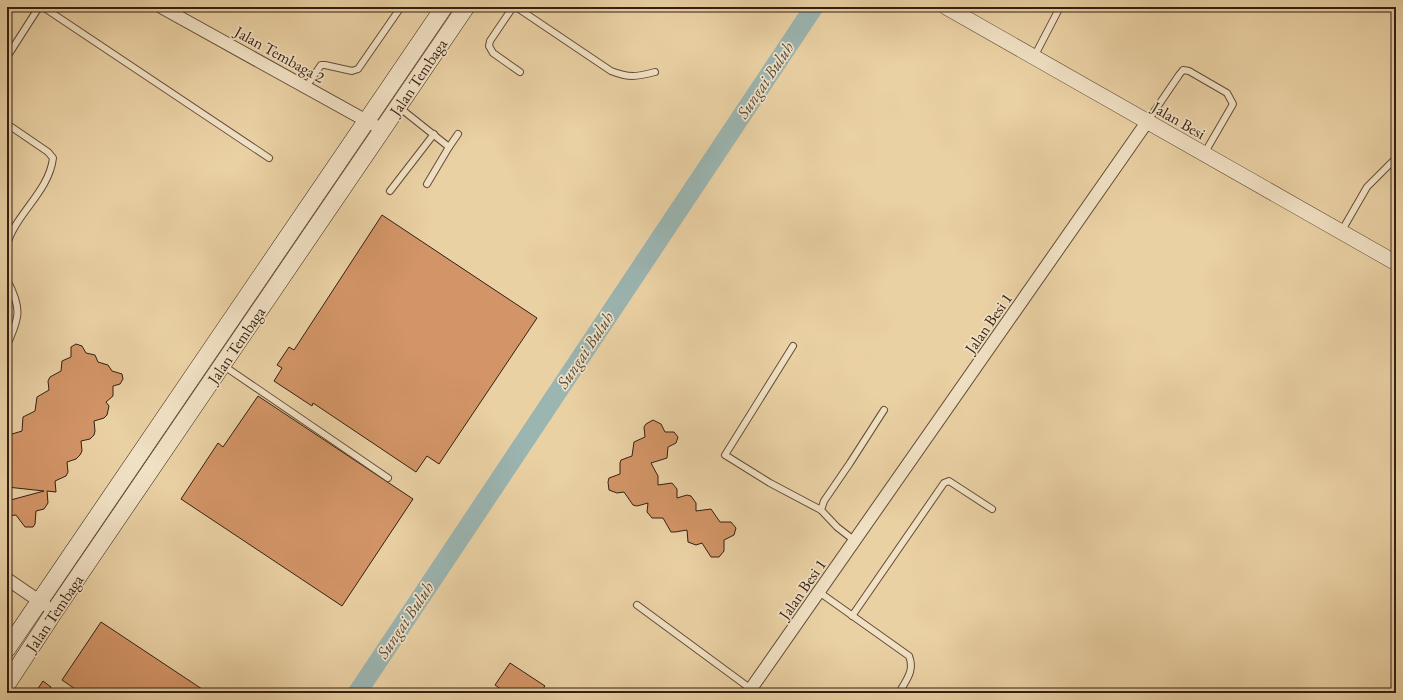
<svg xmlns="http://www.w3.org/2000/svg" width="1403" height="700" viewBox="0 0 1403 700" font-family="'EB Garamond',serif">
  <style>
    .lines { fill: none; stroke-linecap: round; stroke-linejoin: round }
    .river { stroke: #9bb5b1; stroke-width: 19 }
    .building { fill: #d39567; stroke: #341f13 }
    .service-casing { stroke: #624c37; stroke-width: 8 }
    .minor-casing { stroke: #624c37; stroke-width: 14 }
    .tertiary-casing { stroke: #624c37; stroke-width: 16 }
    .secondary-casing { stroke: #341f13; stroke-width: 18 }
    .service { stroke: #f1e1c4; stroke-width: 6 }
    .minor { stroke: #f1e1c4; stroke-width: 12 }
    .tertiary { stroke: #f1e1c4; stroke-width: 15 }
    .secondary { stroke: #f1e1c4; stroke-width: 17 }
    .labels { text-anchor: middle; stroke-width: 3.5; stroke-linejoin: round; paint-order: stroke }
    .street-label { font-size: 16px; fill: #341f13; stroke: #f1e1c4 }
    .water-label { font-size: 17px; font-style: italic; fill: #534c42; stroke: #f1e1c4 }
  </style>
  <rect width="100%" height="100%" fill="#ead1a4"/>
  <filter id="stains"><feTurbulence type="fractalNoise" baseFrequency=".005" numOctaves="4"/><feColorMatrix values="0 0 0 0 .2 0 0 0 0 .09 0 0 0 0 .02 0 0 0 .5 -.17"/></filter>
  <radialGradient id="worn" r=".72"><stop offset=".6" stop-color="#630" stop-opacity="0"/><stop offset="1" stop-color="#630" stop-opacity=".3"/></radialGradient>
  <g class="lines">
    <polyline class="river" points="357,693 814,7"/>
  </g>
  <g class="building">
    <polygon points="382,215 537,318 439,464 427,456 416,472 313,403 312,406 274,381 282,368 277,365 289,347 294,350"/>
    <polygon points="76,344 82,346 86,353 95,355 98,362 108,365 112,371 122,374 123,379 120,384 113,386 113,396 106,402 109,406 107,415 104,418 94,421 95,431 94,435 90,439 81,441 82,451 80,455 76,459 67,462 68,472 66,476 55,481 56,492 47,491 48,503 44,509 36,511 35,524 33,527 25,527 16,515 7,516 7,501 44,491 7,487 7,442 12,434 22,431 23,417 35,411 37,397 49,390 48,381 50,377 61,371 62,361 71,357 71,347"/>
    <polygon points="258,396 413,499 342,606 181,499 218,443 223,447"/>
    <polygon points="653,420 661,424 665,432 674,432 678,437 676,443 668,447 667,458 651,463 658,476 658,485 672,483 677,489 677,498 687,495 691,496 696,503 696,511 711,509 720,522 731,522 736,528 734,535 724,540 724,551 719,557 711,557 702,543 696,545 688,542 687,530 675,532 671,532 663,518 652,518 647,512 648,503 637,506 633,505 624,492 617,493 609,490 608,482 609,478 620,474 620,463 621,460 632,456 634,442 645,437 644,427 646,424"/>
    <polygon points="101,622 208,693 81,693 62,680"/>
    <polygon points="510,663 545,686 540,693 506,693 495,685"/>
    <polygon points="43,681 51,687 47,693 35,693"/>
  </g>
  <g class="lines">
    <g class="service-casing">
      <g id="service">
        <polyline points="43,7 269,158"/>
        <polyline points="513,7 490,41 489,46 493,53 520,72"/>
        <path d="M 516,7 L 611,71 C 629,78 636,77 655,72"/>
        <polyline points="7,57 39,7"/>
        <polyline points="1034,57 1060,7"/>
        <polyline points="306,87 321,65 325,65 352,71 358,69 401,7"/>
        <polyline points="400,108 449,147 427,184"/>
        <polyline points="1147,122 1179,75 1183,70 1189,71 1227,93 1233,104 1204,154"/>
        <path d="M 7,124 L 48,152 L 53,158 C 49,192 15,214 7,245"/>
        <polyline points="449,147 458,134"/>
        <polyline points="390,191 434,134"/>
        <polyline points="1341,232 1367,187 1396,158"/>
        <path d="M 7,280 C 22,308 20,317 7,345"/>
        <polyline points="793,346 725,455 770,483 821,510"/>
        <polyline points="224,366 388,478"/>
        <polyline points="855,541 837,527 821,510 824,501 850,463 884,410"/>
        <path d="M 819,592 L 909,656 C 915,671 906,680 899,693"/>
        <polyline points="637,605 751,689"/>
        <polyline points="852,616 944,483 949,481 992,509"/>
      </g>
    </g>
    <g class="minor-casing">
      <g id="minor">
        <polyline points="161,7 383,130"/>
        <polyline points="7,579 45,605"/>
        <polyline points="748,693 1147,122"/>
      </g>
    </g>
    <g class="tertiary-casing">
      <polyline id="tertiary" points="946,7 1396,263"/>
    </g>
    <g class="secondary-casing">
      <g id="secondary">
        <polyline points="7,649 444,7"/>
        <polyline points="7,684 54,612 466,7"/>
      </g>
    </g>
    <use href="#service" class="service"/>
    <use href="#minor" class="minor"/>
    <use href="#tertiary" class="tertiary"/>
    <use href="#secondary" class="secondary"/>
  </g>
  <g class="labels">
    <g class="street-label">
      <text transform="translate(280 54) rotate(29)" y="6">Jalan Tembaga 2</text>
      <text transform="translate(418 77) rotate(-56)" y="6">Jalan Tembaga</text>
      <text transform="translate(1179 120) rotate(30)" y="6">Jalan Besi</text>
      <text transform="translate(988 323) rotate(-55)" y="6">Jalan Besi 1</text>
      <text transform="translate(236 345) rotate(-56)" y="6">Jalan Tembaga</text>
      <text transform="translate(802 589) rotate(-55)" y="6">Jalan Besi 1</text>
      <text transform="translate(54 613) rotate(-56)" y="6">Jalan Tembaga</text>
    </g>
    <g class="water-label">
      <text transform="translate(765 80) rotate(-56)" y="6">Sungai Buluh</text>
      <text transform="translate(585 350) rotate(-56)" y="6">Sungai Buluh</text>
      <text transform="translate(405 620) rotate(-56)" y="6">Sungai Buluh</text>
    </g>
  </g>
  <rect width="1403" height="700" fill="none" stroke="#ead1a4" stroke-width="24"/>
  <rect x="8" y="8" width="1387" height="684" fill="none" stroke="#341f13" stroke-width="2"/>
  <rect x="12" y="12" width="1379" height="676" fill="none" stroke="#341f13"/>
  <rect width="100%" height="100%" filter="url(#stains)"/>
  <rect width="100%" height="100%" fill="url(#worn)"/>
</svg>
